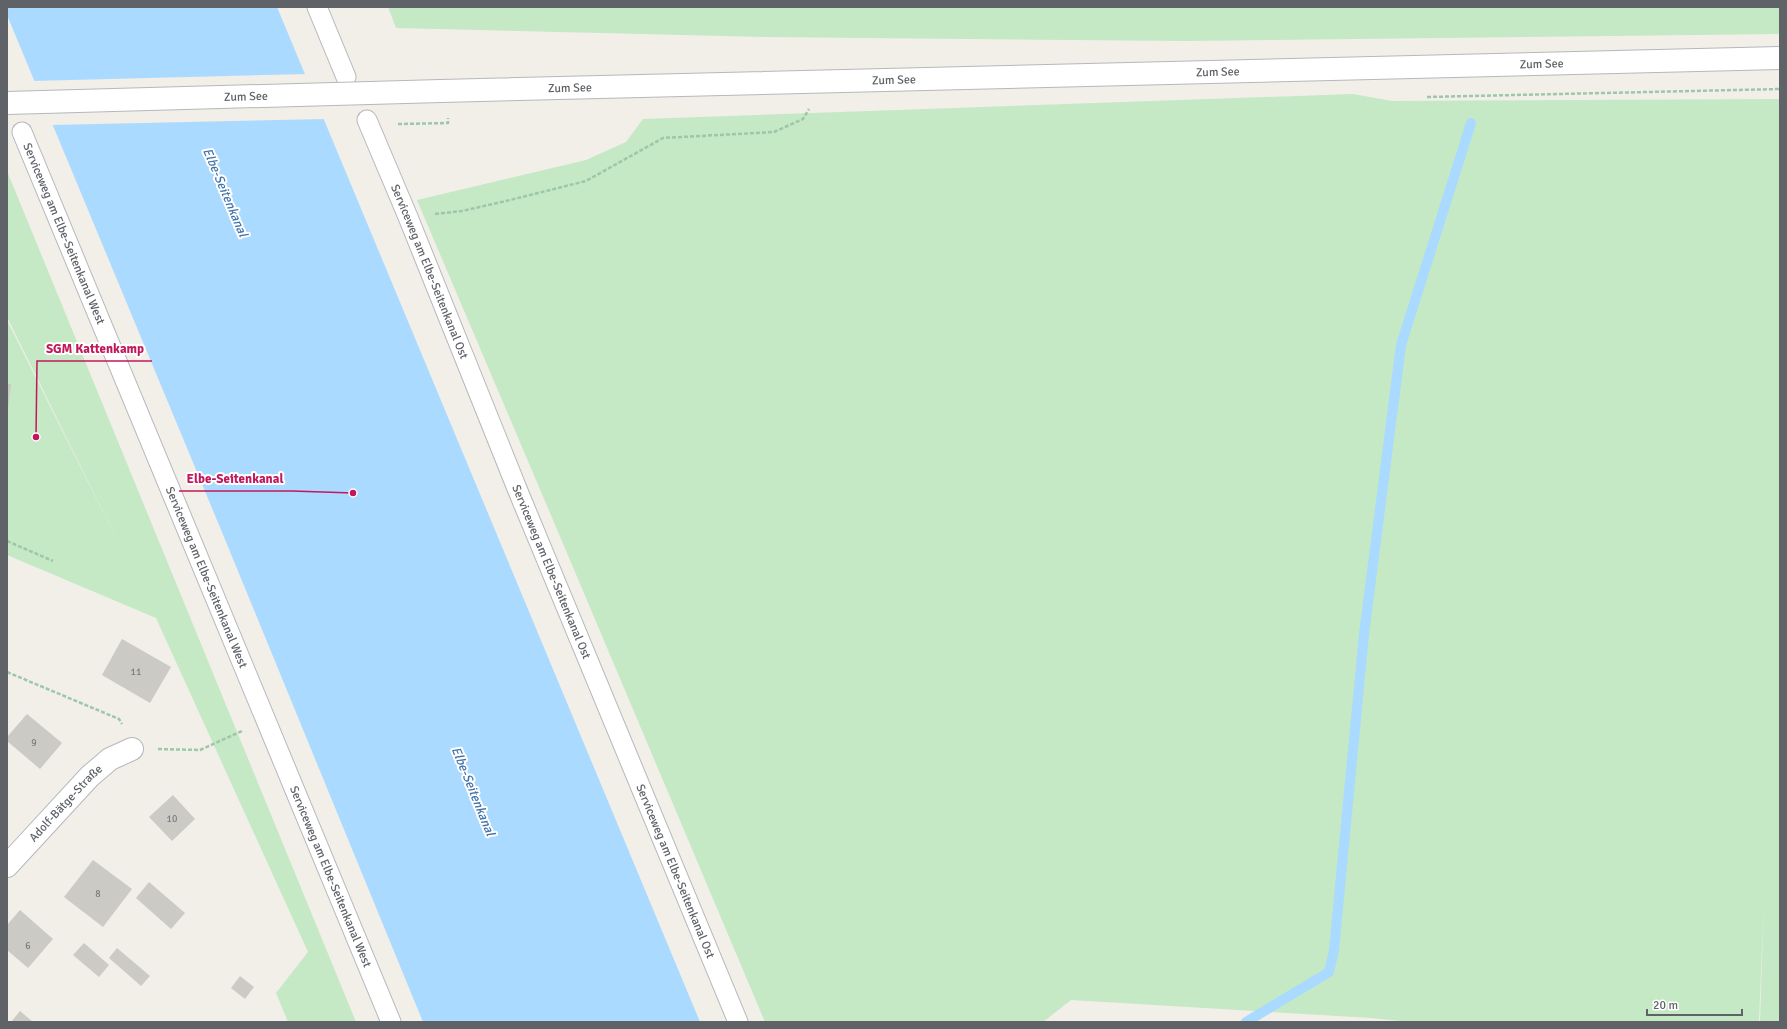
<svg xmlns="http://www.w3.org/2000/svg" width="1787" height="1029" viewBox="0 0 1787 1029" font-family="Signika,sans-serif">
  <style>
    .green { fill: #c5e8c5 }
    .water { fill: #aadaff }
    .pier { fill: #f1efe8 }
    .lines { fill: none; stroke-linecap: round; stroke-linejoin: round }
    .stream { stroke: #aadaff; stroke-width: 10 }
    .building { fill: #cccac5 }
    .lane-casing { stroke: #b5b8bc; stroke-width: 21 }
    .street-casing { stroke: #b5b8bc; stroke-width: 24 }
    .path { stroke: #9cc7a9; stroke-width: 2.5; stroke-dasharray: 4 2; stroke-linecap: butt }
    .lane { stroke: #fff; stroke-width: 19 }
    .street { stroke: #fff; stroke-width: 22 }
    .street-bridge-casing { stroke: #b5b8bc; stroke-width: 24; stroke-linecap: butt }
    .street-bridge { stroke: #fff; stroke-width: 22 }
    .labels { text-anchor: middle; stroke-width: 4; stroke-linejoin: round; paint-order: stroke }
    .number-label { font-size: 10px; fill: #7a7d7f }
    .street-label { font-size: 12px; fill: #5f6368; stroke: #fff }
    .water-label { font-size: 13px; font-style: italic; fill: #4174aa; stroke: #fff }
    .leader { fill: none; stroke: #c2185b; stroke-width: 1.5 }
    .callout-dot { fill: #c2185b; stroke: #fff; stroke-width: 1.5 }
    .callout-label { font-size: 13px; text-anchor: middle; font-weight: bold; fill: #c2185b; stroke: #fff; stroke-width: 4; stroke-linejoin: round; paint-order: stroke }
  </style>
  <rect width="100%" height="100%" fill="#f1efe8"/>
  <g class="green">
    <polygon points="388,7 1780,7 1780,34 1186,41 764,37 396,28"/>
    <polygon points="1353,94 1392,101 1780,99 1780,1022 1760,1022 1764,899 1759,1022 1411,1022 1371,1018 1071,1000 1043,1022 765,1022 570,560 417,200 586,160 626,142 643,119"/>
    <polygon points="7,171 356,1022 288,1022 276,993 308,952 156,618 7,555 7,320 127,560 7,317"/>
  </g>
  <polygon class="water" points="7,7 277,7 700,1022 423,1022 224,537 7,15"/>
  <polygon class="pier" points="308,74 326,119 51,125 32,81"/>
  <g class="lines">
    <polyline class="stream" points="1246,1022 1329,972 1334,950 1364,634 1401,345 1471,123"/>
  </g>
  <g class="building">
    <polygon points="7,384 11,384 8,409 7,408"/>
    <polygon points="122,639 171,667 150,703 102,675"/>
    <polygon points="27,714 62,743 40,769 7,741 7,737"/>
    <polygon points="173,795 195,819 172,841 149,817"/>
    <polygon points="93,860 132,889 103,927 64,897"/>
    <polygon points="149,882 185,913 171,929 136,898"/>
    <polygon points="20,910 53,939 28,968 7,950 7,925"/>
    <polygon points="84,943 109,965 99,977 73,955"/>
    <polygon points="117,948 150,976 141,986 109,958"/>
    <polygon points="240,976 254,987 245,999 231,988"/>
    <polygon points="20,1011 33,1022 11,1022"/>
  </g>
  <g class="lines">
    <g class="lane-casing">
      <g id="lane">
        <polyline points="317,7 346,77"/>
        <path id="s1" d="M 367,120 L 408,217 L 518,491 L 738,1022"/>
        <path id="s2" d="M 22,132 L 391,1022"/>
      </g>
    </g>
    <g class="street-casing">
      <g id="street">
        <path id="s3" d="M 441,91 L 1780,58"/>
        <path id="s4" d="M 7,866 L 90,776 L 110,759 L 132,749"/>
      </g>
    </g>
    <g class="path">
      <polyline points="1427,97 1780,89"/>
      <polyline points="398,124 448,123 448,118"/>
      <polyline points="435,214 462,211 506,201 586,181 663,138 774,132 803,119 809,109"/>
      <polyline points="7,541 53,561"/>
      <polyline points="7,672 119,719 122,724"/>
      <polyline points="158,749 200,750 242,731"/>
    </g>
    <use href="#lane" class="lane"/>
    <use href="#street" class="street"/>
    <g class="street-bridge-casing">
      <g id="street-bridge">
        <path id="s5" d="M 7,103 L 441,91"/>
      </g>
    </g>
    <use href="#street-bridge" class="street-bridge"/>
  </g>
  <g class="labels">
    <g class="number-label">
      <text x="136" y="675">11</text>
      <text x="34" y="746">9</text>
      <text x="172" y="822">10</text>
      <text x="98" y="897">8</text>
      <text x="28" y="949">6</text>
    </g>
    <g class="street-label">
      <text dy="4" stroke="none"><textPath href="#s3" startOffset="1101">Zum See</textPath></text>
      <text dy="4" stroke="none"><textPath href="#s3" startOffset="777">Zum See</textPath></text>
      <text dy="4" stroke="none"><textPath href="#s3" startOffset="453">Zum See</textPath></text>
      <text dy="4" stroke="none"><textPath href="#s3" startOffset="129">Zum See</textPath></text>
      <text dy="4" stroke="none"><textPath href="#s5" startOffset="239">Zum See</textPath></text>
      <text dy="4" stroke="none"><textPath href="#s2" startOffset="110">Serviceweg am Elbe-Seitenkanal West</textPath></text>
      <text dy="4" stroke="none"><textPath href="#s1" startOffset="164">Serviceweg am Elbe-Seitenkanal Ost</textPath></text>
      <text dy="4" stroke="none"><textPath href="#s1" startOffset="488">Serviceweg am Elbe-Seitenkanal Ost</textPath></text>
      <text dy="4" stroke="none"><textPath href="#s2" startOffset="482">Serviceweg am Elbe-Seitenkanal West</textPath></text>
      <text dy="4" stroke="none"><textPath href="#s4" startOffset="86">Adolf-Bätge-Straße</textPath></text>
      <text dy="4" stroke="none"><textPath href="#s1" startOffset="812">Serviceweg am Elbe-Seitenkanal Ost</textPath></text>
      <text dy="4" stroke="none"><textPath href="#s2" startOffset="806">Serviceweg am Elbe-Seitenkanal West</textPath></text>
    </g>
    <g class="water-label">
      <text transform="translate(226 192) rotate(67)" y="5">Elbe-Seitenkanal</text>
      <text transform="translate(474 791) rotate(68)" y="5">Elbe-Seitenkanal</text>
    </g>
  </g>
  <path class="leader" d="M36 437L37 361H152M353 493L292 491H179"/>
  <g class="callout-dot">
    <circle cx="36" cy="437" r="4"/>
    <circle cx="353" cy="493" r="4"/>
  </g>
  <g class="callout-label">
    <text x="95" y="353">SGM Kattenkamp</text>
    <text x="235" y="483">Elbe-Seitenkanal</text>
  </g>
  <rect width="1787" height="1029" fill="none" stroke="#5f6368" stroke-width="16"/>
  <path d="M1647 1009v6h95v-6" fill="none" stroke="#5f6368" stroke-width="2"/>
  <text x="1653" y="1009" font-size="12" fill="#5f6368" stroke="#ffffff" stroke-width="3" paint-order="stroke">20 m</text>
</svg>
